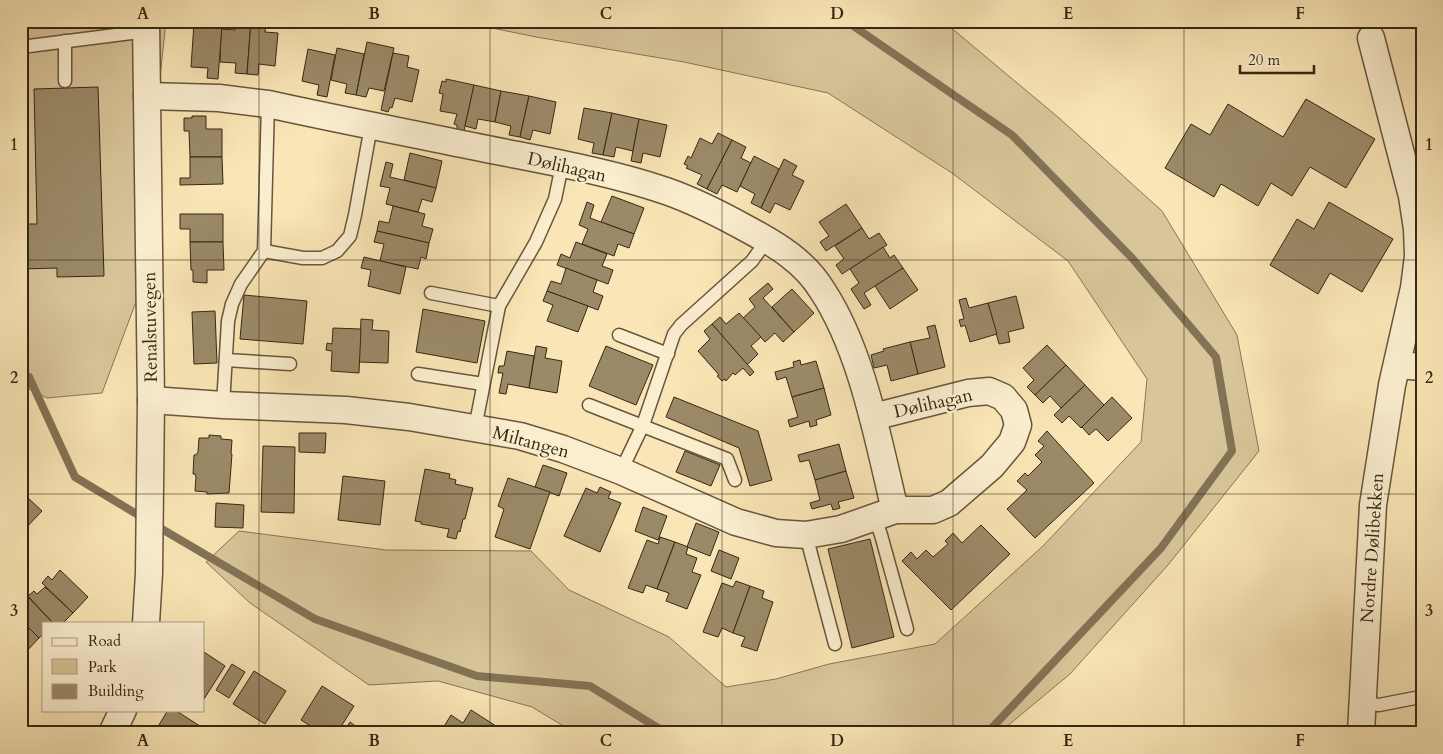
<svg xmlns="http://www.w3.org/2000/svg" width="1443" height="754" viewBox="0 0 1443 754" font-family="Cardo,serif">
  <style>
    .green { fill: #d8c59a; stroke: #877658 }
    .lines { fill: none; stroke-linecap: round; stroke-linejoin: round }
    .stream { stroke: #837255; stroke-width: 8 }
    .building { fill: #9b8a68; stroke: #362715 }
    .lane-casing { stroke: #67563d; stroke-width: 15 }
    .street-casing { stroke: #67563d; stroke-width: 29 }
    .lane { stroke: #fbeecf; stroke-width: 12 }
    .street { stroke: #fbeecf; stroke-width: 26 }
    .grid { fill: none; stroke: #362715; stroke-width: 1; stroke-opacity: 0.55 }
    .labels { text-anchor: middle; stroke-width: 4.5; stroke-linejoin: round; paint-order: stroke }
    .street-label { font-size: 18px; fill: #362715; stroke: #fbeecf }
    .neatline { fill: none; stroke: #362715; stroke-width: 2 }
    .grid-label { font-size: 16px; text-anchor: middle; font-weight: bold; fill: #362715 }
  </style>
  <rect width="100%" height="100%" fill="#f9e5b5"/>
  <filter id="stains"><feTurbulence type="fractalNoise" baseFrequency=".004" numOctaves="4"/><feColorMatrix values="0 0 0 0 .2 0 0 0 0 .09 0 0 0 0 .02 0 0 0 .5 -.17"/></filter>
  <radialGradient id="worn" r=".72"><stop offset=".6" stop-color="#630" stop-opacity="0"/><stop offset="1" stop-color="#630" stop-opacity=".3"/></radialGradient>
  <g class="green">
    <polygon points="21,21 166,21 154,135 143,283 102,393 47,398 21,385"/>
    <polygon points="458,21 943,21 1059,118 1162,211 1237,335 1259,451 1168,565 1070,674 999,733 575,733 532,707 438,681 369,685 250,603 206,562 239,531 386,550 531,551 569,590 669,637 726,687 776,679 829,664 935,644 1043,546 1141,442 1147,379 1068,261 952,173 828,93 684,62 536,37"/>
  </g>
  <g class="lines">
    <g class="stream">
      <polyline points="846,21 1012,135 1132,258 1216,357 1232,451 1161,548 987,733"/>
      <polyline points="21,374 29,377 75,477 145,519"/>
      <polyline points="155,525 315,619 477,676 590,686 666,733"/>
    </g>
  </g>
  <g class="building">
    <polygon points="236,21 251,21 247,74 235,73 236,63 220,62 221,29 235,30"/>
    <polygon points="251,21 266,22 265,32 278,33 275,66 259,64 258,75 247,74"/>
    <polygon points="194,23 222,25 218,79 207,78 208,68 191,67"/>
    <polygon points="367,42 394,48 384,91 369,88 366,97 356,95"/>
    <polygon points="337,48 364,54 356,95 345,93 347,84 331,80"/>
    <polygon points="308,49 335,55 327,97 317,95 319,85 302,81"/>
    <polygon points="393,53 409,56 407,67 419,70 412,102 395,98 392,108 390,107 388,112 381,110"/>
    <polygon points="446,79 474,85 464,131 457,129 457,125 454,124 457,114 440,111 443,94 439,93 442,81 446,82"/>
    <polygon points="474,85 501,91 495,122 478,119 476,129 465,126"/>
    <polygon points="98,87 104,276 57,277 57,268 21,269 21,224 37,224 34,89"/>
    <polygon points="501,91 529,96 520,137 509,135 511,126 495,122"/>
    <polygon points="529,96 556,102 550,134 533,130 530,140 520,137"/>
    <polygon points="1306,99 1375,139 1346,188 1310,167 1292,196 1271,183 1258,206 1221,184 1214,197 1165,168 1191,124 1210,135 1228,104 1283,137"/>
    <polygon points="584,108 612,113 603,155 592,153 594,143 578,139"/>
    <polygon points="612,113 639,119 633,151 616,147 614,157 603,155"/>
    <polygon points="192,116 206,116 206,129 222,129 222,157 190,157 189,131 184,131 184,118 192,118"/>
    <polygon points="639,119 667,125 660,157 643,153 641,163 631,161"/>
    <polygon points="718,133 732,140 707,189 697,184 702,175 686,168 688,166 684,164 688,156 691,158 700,138 712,144"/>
    <polygon points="732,140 746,147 741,158 751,163 737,192 722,185 717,194 707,189"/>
    <polygon points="410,153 442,161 436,188 404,180"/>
    <polygon points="754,156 779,169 761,208 751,203 755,194 740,186"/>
    <polygon points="190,157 222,157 223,184 180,185 180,178 190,178"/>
    <polygon points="784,159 797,166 792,175 804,181 790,210 775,203 770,213 761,208"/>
    <polygon points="386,162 393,164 390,177 436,188 432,202 422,199 418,212 386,204 390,188 380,186"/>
    <polygon points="612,196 644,208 634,234 601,222"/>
    <polygon points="587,202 594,205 590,218 634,234 629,248 618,244 614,256 582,244 588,229 579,225"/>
    <polygon points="1329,202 1393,239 1362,292 1330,273 1318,294 1270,265 1297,219 1314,229"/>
    <polygon points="846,204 862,228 826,251 820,242 829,236 819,222"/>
    <polygon points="393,206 425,214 422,226 433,229 429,243 377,231 379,221 389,223"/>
    <polygon points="180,214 223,214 223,242 190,242 190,229 180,229"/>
    <polygon points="862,228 869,239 879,233 887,245 842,274 836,265 844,259 835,246"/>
    <polygon points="377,231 429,243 426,259 421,257 418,269 380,261 384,244 374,242"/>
    <polygon points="190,242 223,242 224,270 207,270 207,283 193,282 193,270 191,270"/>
    <polygon points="576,242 607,254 602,266 613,270 608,284 557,265 561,254 570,258"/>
    <polygon points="883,247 890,258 894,255 903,268 864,293 871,305 864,309 851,289 859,283 850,269"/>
    <polygon points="364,257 406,267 400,294 368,286 371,270 361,268"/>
    <polygon points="566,268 597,280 593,292 603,296 598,310 547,291 551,281 561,284"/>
    <polygon points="903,268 918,290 890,309 875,286"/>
    <polygon points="768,283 773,289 763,298 794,332 783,342 775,333 765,342 743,318 755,307 749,299"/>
    <polygon points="792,289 814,313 794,332 772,307"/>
    <polygon points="547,291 588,306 578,332 547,321 553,305 543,301"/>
    <polygon points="244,295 307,301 303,344 240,339"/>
    <polygon points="1016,296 1024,328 1008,332 1010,342 999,344 988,303"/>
    <polygon points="966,298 969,308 988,303 997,334 970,342 965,325 961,327 959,320 964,319 959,300"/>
    <polygon points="423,309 485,321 477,363 416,352"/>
    <polygon points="215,311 217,363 194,364 192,312"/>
    <polygon points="739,313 761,337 751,346 758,354 747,365 712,324 720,317 726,324"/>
    <polygon points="361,319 373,320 372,330 389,331 388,363 359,362"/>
    <polygon points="712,324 754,372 750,376 743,368 735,375 733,373 726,381 725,379 722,381 717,376 719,375 698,351 710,339 704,331"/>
    <polygon points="935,325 945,367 918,374 910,342 930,338 927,327"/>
    <polygon points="333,328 361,329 359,373 331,371 332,351 326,350 327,343 332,344"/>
    <polygon points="910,342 918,374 891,381 887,365 874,368 871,355 884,351 883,349"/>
    <polygon points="1047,345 1066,365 1035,395 1027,387 1034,380 1023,368"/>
    <polygon points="536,346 547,348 545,358 562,361 557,393 529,388"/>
    <polygon points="606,346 653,365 636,405 589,386"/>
    <polygon points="507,351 534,356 529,388 508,384 506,394 499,393 503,373 498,373 499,366 504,366"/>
    <polygon points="800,360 801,365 816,361 824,388 792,397 786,377 777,380 775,372 794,367 793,362"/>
    <polygon points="1066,365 1085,385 1061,408 1050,396 1043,403 1035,395"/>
    <polygon points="1085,385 1104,405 1081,428 1069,416 1062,423 1054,415"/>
    <polygon points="824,388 831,415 816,420 817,425 810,427 809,421 790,427 788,420 798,417 792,397"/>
    <polygon points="674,397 758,431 772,480 750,486 739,448 666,417"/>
    <polygon points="1112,397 1132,418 1108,441 1096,429 1089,435 1082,427"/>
    <polygon points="1047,431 1094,483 1035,538 1007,509 1027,490 1017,481 1025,473 1028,476 1042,462 1035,455 1044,446 1038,441"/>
    <polygon points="299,433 326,433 325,453 299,452"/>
    <polygon points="209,435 221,436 221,439 232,440 231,454 232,454 229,493 207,494 207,492 195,491 196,477 195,474 193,474 194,455 196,455 198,452 199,438 209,438"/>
    <polygon points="839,444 846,471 815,480 809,460 800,462 798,455"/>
    <polygon points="263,446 295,447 294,513 261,512"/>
    <polygon points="685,451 720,465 711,486 676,472"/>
    <polygon points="543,465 567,473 559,496 535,487"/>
    <polygon points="425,469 450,474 449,478 456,480 455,484 473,488 465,519 463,519 460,532 458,531 456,539 447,537 449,529 421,524 421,522 415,521"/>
    <polygon points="846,471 854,498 838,502 840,508 833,510 831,504 812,509 810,503 820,500 815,480"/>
    <polygon points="343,476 385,481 380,525 338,520"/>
    <polygon points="508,478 550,492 530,549 495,537 504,509 498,506"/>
    <polygon points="600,487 611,492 608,498 621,503 600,552 564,536 586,488 597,493"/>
    <polygon points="27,497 42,511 21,533 21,503"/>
    <polygon points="216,503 244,505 243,528 215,527"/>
    <polygon points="643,507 667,516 658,540 635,531"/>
    <polygon points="696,523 719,532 710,556 687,547"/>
    <polygon points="981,525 1010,554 951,610 902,561 911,552 917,559 926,550 933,557 948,544 945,541 953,533 962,543"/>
    <polygon points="660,537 675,542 657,589 646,585 643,593 628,588 647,540 658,544"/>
    <polygon points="870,539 894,637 852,648 828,549"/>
    <polygon points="675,542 688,547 686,554 697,558 692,572 701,575 687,609 666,601 669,593 657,589"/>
    <polygon points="719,550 739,558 731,579 711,571"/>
    <polygon points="60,570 88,597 73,613 42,583 48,576 52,580"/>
    <polygon points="736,581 750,586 733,633 722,628 718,637 703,632 722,583 733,587"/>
    <polygon points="750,586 764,591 762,598 773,602 757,651 741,646 745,637 733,633"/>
    <polygon points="45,587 73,613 63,623 53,623 28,596 34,591 37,594"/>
    <polygon points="26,595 53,623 44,623 44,633 39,638 21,620 21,600"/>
    <polygon points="21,620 39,638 25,653 21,649"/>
    <polygon points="204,652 225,666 204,699"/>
    <polygon points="232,664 245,672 229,698 216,690"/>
    <polygon points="254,671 286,691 265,724 233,704"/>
    <polygon points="322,686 354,706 337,733 322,733 301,720"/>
    <polygon points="168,710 175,710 203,728 200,733 154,733"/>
    <polygon points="471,710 507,733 440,733 451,715 463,723"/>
    <polygon points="350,722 358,728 356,733 343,733"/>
  </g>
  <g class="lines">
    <g class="lane-casing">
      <g id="lane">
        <polyline points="21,47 147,31"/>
        <polyline points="65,81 65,41"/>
        <polyline points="264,251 303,258 322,258 337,251 350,236 355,215 371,126"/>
        <polyline points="431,293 499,306"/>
        <polyline points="619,335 668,354"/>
        <polyline points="226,360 290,364"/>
        <polyline points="418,374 483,384"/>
        <polyline points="223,405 228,321 232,304 241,284 264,251 268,104"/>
        <polyline points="589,405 727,459 735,480"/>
        <polyline points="475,428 499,306 536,242 555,199 562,165"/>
        <polyline points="621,471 643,425 674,334 681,325 752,261 767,240"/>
        <polyline points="875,518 881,535 907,629"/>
        <polyline points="806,535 835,644"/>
        <polyline points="1362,703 1379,705 1415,698"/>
      </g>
    </g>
    <g class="street-casing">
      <g id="street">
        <path d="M 147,96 L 219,98 L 268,104 C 336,119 404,132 472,146 C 535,159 605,170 666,191 C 695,201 722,215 749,230 C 777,245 805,262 822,290 C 862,350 878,440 895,510"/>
        <polyline points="1398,365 1422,367"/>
        <polyline points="151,400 223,405 346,410 409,417 520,436 563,449 621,471 736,522 776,533 806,535 841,529 895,510 933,510 949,503 992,466 1012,442 1018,425 1014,410 1003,397 989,391 968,393 873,417"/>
        <polyline points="146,623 149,573 151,400 146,21"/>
        <polyline points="112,733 123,710"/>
        <polyline points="1361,733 1373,505 1392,385 1414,288 1418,256 1417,229 1412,196 1371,38"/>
      </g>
    </g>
    <use href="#lane" class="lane"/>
    <use href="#street" class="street"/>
  </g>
  <path class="grid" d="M 259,21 L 259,733M 490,21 L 490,733M 722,21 L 722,733M 953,21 L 953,733M 1184,21 L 1184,733M 21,260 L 1422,260M 21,494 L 1422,494"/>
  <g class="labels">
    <g class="street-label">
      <text transform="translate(567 167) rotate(13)" y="6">Dølihagan</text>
      <text transform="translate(150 327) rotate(-91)" y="6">Renalstuvegen</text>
      <text transform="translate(933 403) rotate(-13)" y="6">Dølihagan</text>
      <text transform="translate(531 442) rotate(15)" y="6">Miltangen</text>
      <text transform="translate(1372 548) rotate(-86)" y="6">Nordre Dølibekken</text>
    </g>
  </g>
  <rect width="1443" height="754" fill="none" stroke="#f9e5b5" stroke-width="55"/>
  <rect x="42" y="622" width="162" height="90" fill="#fbeecf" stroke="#ac9e85"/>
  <rect x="52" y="638" width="25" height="8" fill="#fbeecf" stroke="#ac9e85"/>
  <text x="88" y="646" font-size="15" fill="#362715">Road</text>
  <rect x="52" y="659" width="25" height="15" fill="#d8c59a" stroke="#ac9e85"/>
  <text x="88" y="672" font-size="15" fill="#362715">Park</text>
  <rect x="52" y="684" width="25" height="15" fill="#9b8a68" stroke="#ac9e85"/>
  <text x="88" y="696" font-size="15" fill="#362715">Building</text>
  <path d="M1240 65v8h74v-8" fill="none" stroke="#362715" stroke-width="2.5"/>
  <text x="1248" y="65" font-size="15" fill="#362715" stroke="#fbeecf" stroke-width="4" paint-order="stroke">20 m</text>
  <rect x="28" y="28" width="1388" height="698" class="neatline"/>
  <g class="grid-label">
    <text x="143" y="19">A</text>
    <text x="374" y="19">B</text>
    <text x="606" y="19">C</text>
    <text x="837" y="19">D</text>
    <text x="1068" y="19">E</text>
    <text x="1300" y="19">F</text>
    <text x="14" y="150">1</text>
    <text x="1429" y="150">1</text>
    <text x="14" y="383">2</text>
    <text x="1429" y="383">2</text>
    <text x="14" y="616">3</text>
    <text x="1429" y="616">3</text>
    <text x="143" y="746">A</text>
    <text x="374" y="746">B</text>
    <text x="606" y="746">C</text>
    <text x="837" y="746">D</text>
    <text x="1068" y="746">E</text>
    <text x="1300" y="746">F</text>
  </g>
  <rect width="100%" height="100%" filter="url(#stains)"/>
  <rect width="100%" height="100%" fill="url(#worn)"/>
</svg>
